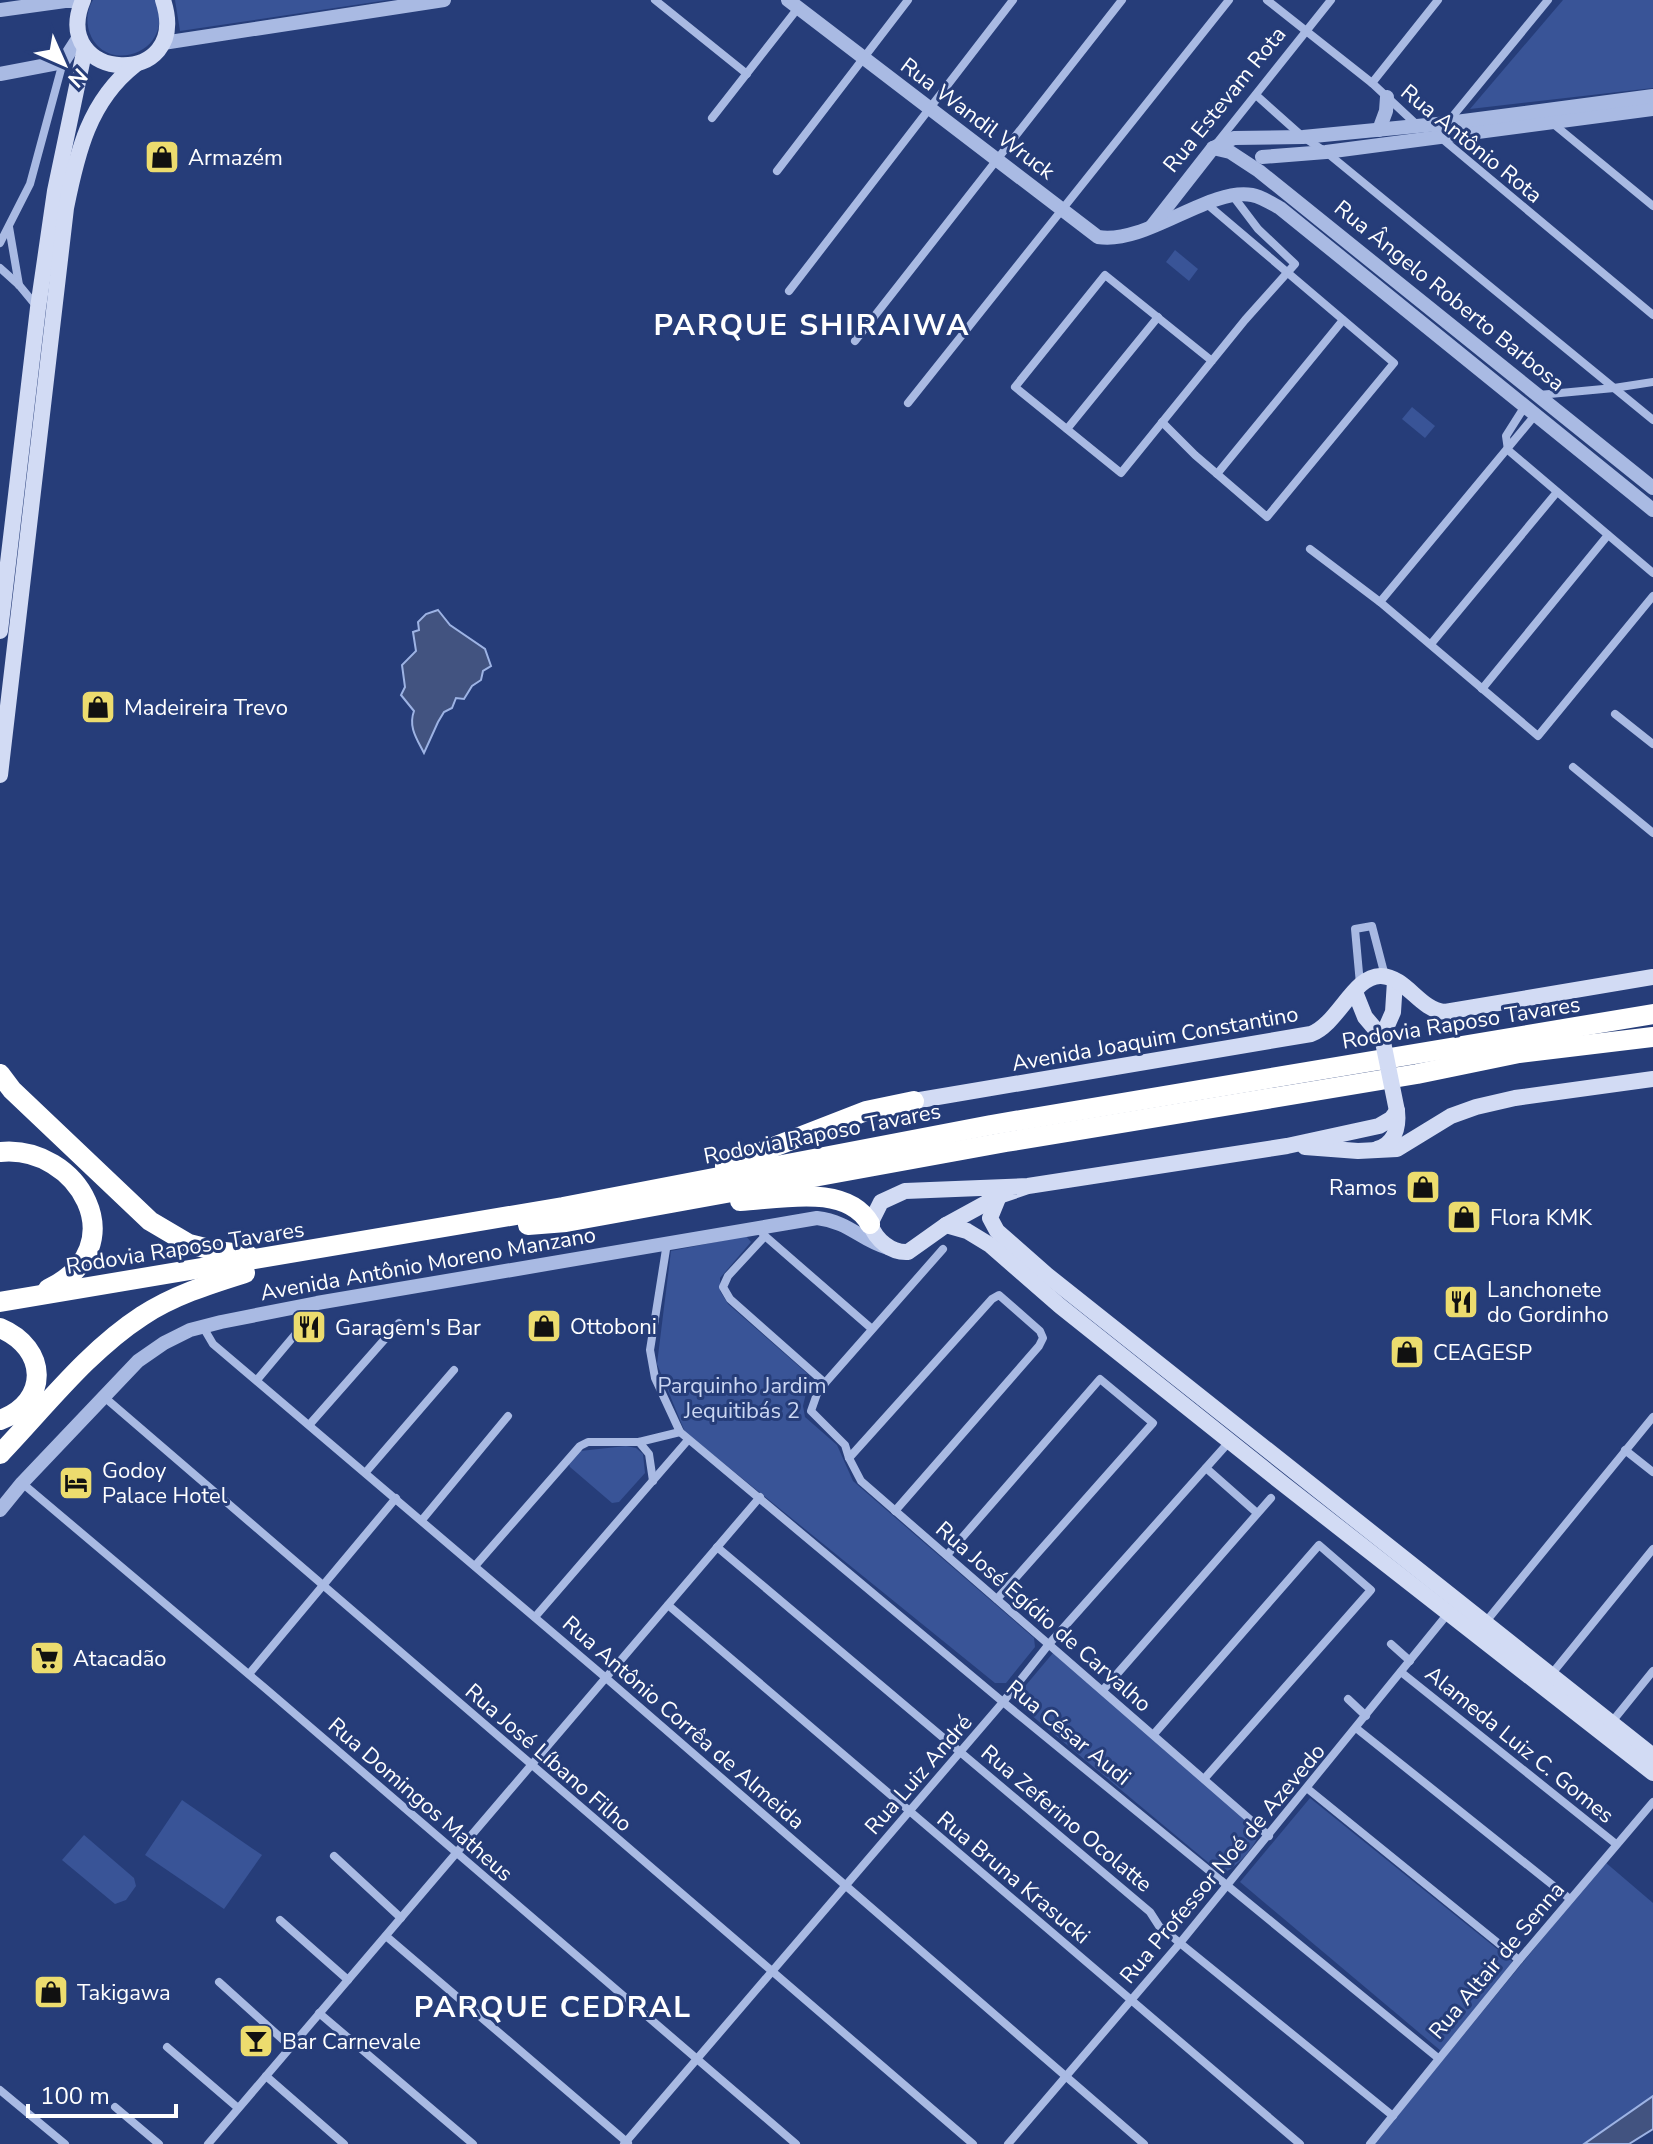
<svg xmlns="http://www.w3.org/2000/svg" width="1653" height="2144" viewBox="0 0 1653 2144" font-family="'Nunito Sans',sans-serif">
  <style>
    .green { fill: #395497 }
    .water { fill: #425380; stroke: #9db3e4; stroke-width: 2 }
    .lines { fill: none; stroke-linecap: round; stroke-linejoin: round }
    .minor { stroke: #a9bae3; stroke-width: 8 }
    .tertiary { stroke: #a9bae3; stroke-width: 14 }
    .secondary { stroke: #d2dbf4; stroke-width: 16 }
    .motorway { stroke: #fff; stroke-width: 20 }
    .secondary-bridge { stroke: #d2dbf4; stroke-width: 16 }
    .labels { text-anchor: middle; stroke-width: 6; stroke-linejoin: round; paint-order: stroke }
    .street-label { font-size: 22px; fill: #fff; stroke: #263d79 }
    .poi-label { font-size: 22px; fill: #fff; stroke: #263d79; text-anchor: start }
    .park-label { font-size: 22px; fill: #cbd7f3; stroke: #263d79 }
    .district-label { font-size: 30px; font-weight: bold; letter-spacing: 2px; fill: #fff; stroke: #263d79 }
  </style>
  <rect width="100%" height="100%" fill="#263d79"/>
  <g class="green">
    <path d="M 93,0 L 155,0 C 178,52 104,78 89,31 C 86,20 87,10 93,0 Z"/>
    <polygon points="175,0 388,0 180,31"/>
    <polygon points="1563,0 1653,0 1653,88 1470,109"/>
    <polygon points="1175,250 1198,269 1189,281 1166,262"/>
    <polygon points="1412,407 1435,426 1425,438 1402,419"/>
    <polygon points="746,1236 751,1242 720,1278 720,1291 728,1304 810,1376 803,1406 805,1417 837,1445 853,1481 1034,1638 1035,1647 1006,1683 995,1683 685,1432 657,1364 671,1251"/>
    <polygon points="626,1446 636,1448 643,1454 645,1473 619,1502 612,1503 570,1467 568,1461 580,1451"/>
    <path d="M 1053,1653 L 1260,1830 C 1257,1846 1236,1868 1222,1874 L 1019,1705 L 1021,1691 Z"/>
    <polygon points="1310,1798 1512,1961 1511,1966 1441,2051 1240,1882"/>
    <polygon points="182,1800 262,1855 224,1909 145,1855"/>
    <polygon points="84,1835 134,1878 136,1886 126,1900 115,1904 62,1860"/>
    <polygon points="1605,1862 1653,1903 1653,2096 1584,2144 1374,2144"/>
  </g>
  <g class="water">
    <path d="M 438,610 L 450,625 L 485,649 L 491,666 L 483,671 L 481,680 L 472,686 L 464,699 L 456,698 L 452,708 L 444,712 L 438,722 L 424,753 C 417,739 408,727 414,711 L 401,695 L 405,687 L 402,665 L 416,651 L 413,632 L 419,630 L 418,622 L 426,614 Z"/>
    <polygon points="1653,2096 1653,2129 1629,2144 1584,2144"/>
  </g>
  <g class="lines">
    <g class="minor">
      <polyline points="655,0 747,74"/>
      <polyline points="1267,0 1372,83 1417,125"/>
      <polyline points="1372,83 1438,0"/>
      <polyline points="1256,95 1303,137 1326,152 1653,420"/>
      <polyline points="712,118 798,8"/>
      <polyline points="1448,122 1548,0"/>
      <polyline points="1551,122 1653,206"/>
      <polyline points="1440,137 1653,315"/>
      <polyline points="1217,143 1331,0"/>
      <polyline points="777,171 908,0"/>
      <polyline points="9,227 19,285"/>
      <polyline points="0,243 30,184 63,62"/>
      <polyline points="0,268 19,285 38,308"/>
      <polyline points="789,291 1013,0"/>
      <polyline points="855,341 1122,0"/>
      <polyline points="1212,361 1105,275 1015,387 1121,473 1245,320 1295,264 1258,229 1233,196"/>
      <polyline points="1539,395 1614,388 1653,382"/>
      <polyline points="908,403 1229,0"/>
      <polyline points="1525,406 1506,436 1508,450 1653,573"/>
      <polyline points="1162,422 1195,455 1267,517 1394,363 1208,205"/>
      <polyline points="1067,429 1158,317"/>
      <polyline points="1217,474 1343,320"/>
      <polyline points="1310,549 1380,602 1538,736 1653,596"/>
      <polyline points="1380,602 1536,414"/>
      <polyline points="1431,644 1557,492"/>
      <polyline points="1482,689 1608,535"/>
      <polyline points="1615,714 1653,744"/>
      <polyline points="1573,767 1653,833"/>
      <polyline points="1360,984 1355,929 1372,926 1385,976"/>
      <polyline points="758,1228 765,1236 728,1276 723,1287 730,1299 825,1383"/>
      <polyline points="765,1236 872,1329"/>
      <polyline points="667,1243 650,1350 655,1378 680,1432 1003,1702 1438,2058"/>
      <polyline points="943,1249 818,1391 811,1411 845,1445 849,1458 861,1481 1269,1836"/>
      <polyline points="203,1327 213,1344 606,1678 1144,2144"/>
      <polyline points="257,1380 304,1324 315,1305"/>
      <polyline points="103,1396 973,2144"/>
      <polyline points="310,1424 399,1323"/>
      <polyline points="639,1442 649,1454 653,1481"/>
      <polyline points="1625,1450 1653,1472"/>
      <polyline points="849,1458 992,1299 999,1295 1040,1331 1043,1338 1039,1346 895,1511"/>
      <polyline points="1206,1468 1257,1513"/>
      <polyline points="366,1472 454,1370"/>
      <polyline points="22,1483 266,1689 796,2144"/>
      <polyline points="422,1520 508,1416"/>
      <polyline points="717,1547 1150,1912 1159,1926 1393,2116"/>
      <polyline points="947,1555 1100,1379 1153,1423 997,1599"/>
      <polyline points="475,1566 580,1446 588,1442 639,1442 680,1432"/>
      <polyline points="668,1605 1300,2144"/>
      <polyline points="535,1617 688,1440"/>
      <polyline points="1484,1624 1653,1417"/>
      <polyline points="1391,1644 1410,1661"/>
      <polyline points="1401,1672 1616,1844"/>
      <polyline points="249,1674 396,1498"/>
      <polyline points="1550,1676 1653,1549"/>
      <polyline points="1103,1690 1271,1498"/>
      <polyline points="1348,1699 1366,1716"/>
      <polyline points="1611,1723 1653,1671"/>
      <polyline points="1356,1728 1570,1899"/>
      <polyline points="1154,1734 1319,1545 1371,1590 1205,1778"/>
      <polyline points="1308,1789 1519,1960"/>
      <polyline points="334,1856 401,1918"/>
      <polyline points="280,1920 348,1980"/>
      <polyline points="386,1936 628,2143"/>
      <polyline points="219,1982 291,2047"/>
      <polyline points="319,2013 473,2144"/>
      <polyline points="167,2047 238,2108"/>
      <polyline points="266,2076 344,2144"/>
      <polyline points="0,2090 65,2144"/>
      <polyline points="115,2107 159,2144"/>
      <polyline points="208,2144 760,1497"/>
      <polyline points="624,2144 1003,1702 1049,1644 1229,1442"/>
      <polyline points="1008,2144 1180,1943 1450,1611"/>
      <polyline points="1370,2144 1519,1960 1653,1802"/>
    </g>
    <g class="tertiary">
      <path d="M 788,0 L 1098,237 C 1146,245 1209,187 1252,195 C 1262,197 1271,203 1280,208 L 1653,510"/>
      <polyline points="0,10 65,1 82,1"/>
      <polyline points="163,43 444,0"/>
      <polyline points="0,74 63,62 79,37"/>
      <polyline points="1379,130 1386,111 1387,97"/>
      <polyline points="1213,148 1230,152 1259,171 1653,488"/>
      <polyline points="1262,157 1326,152 1653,109"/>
      <polyline points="1152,226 1213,148 1234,138 1303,137 1448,123 1653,96"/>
      <path d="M 0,1510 L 22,1483 L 138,1361 L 164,1343 L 190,1330 L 221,1322 L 317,1303 L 817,1218 C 850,1222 860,1240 888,1248"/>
    </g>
    <g class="secondary">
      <path d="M 83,0 C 48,83 193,91 163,0"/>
      <polyline points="0,631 38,308 55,191 85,48"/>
      <path d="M 0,775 L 66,208 C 77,153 89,101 135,65"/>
      <polyline points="1355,992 1365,1017 1382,1037 1393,1012 1395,981"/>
      <path d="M 914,1101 L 1311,1034 C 1338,1024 1354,975 1381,976 C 1407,977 1419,1010 1445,1012 L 1653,977"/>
      <polyline points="1305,1147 1358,1151 1397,1149 1451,1116 1476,1107 1515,1098 1653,1079"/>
      <path d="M 1377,1149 C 1394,1144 1399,1128 1397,1111"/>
      <path d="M 1028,1186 L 999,1196 L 946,1225 L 908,1252 C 891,1253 876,1240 870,1224 L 881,1202 L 905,1191 L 1028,1186 L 1287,1146 L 1379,1126 L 1391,1119 L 1397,1111"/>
      <polyline points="999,1196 990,1218 997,1231 1047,1275 1653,1756"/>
      <polyline points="946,1225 967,1231 990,1245 1060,1306 1282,1483 1653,1773"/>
    </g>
    <g class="motorway">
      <polyline points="0,1074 12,1090 150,1221 189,1244 217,1251 248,1255"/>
      <path d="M 0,1152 C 78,1144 137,1247 48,1289"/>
      <polyline points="725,1166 866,1111 914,1101"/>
      <path d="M 740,1201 C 780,1199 847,1183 870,1224"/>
      <polyline points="528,1225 566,1222 1006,1142 1417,1074 1519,1053 1653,1037"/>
      <polyline points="0,1302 563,1207 991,1125 1653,1014"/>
      <path d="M 0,1328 C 48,1348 50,1402 0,1420"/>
      <path d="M 0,1454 C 45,1407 88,1351 142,1316 C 174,1295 210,1284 245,1273"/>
    </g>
    <polyline class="secondary-bridge" points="1382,1037 1397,1111"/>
  </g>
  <defs>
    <g id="shop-square" transform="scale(1.8)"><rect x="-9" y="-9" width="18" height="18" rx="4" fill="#ecdc6e" stroke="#263d79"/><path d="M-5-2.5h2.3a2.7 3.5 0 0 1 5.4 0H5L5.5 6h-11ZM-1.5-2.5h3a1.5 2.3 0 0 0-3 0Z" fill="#111"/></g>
    <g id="restaurant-square" transform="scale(1.8)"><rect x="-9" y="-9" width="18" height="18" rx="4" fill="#ecdc6e" stroke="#263d79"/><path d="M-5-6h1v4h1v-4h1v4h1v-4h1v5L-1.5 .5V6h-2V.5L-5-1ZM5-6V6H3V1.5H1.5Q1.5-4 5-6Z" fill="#111"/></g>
    <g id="hotel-square" transform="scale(1.8)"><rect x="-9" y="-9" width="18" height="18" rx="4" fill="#ecdc6e" stroke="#263d79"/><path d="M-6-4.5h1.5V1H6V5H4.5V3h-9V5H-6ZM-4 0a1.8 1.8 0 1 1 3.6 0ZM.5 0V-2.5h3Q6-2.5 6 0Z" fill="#111"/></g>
    <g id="supermarket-square" transform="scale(1.8)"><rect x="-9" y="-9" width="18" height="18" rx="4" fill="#ecdc6e" stroke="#263d79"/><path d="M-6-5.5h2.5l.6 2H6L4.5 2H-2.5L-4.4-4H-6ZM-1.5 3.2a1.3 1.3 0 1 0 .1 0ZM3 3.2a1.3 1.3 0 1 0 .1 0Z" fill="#111"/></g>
    <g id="bar-square" transform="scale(1.8)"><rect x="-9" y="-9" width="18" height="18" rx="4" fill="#ecdc6e" stroke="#263d79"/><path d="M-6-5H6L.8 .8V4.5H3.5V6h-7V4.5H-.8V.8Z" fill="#111"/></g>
  </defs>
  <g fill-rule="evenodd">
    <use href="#shop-square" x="162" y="157"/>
    <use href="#shop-square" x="98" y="707"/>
    <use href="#shop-square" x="1423" y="1187"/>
    <use href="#shop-square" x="1464" y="1217"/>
    <use href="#restaurant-square" x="1461" y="1302"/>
    <use href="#shop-square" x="544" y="1326"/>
    <use href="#restaurant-square" x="309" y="1327"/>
    <use href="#shop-square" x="1407" y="1352"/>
    <use href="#hotel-square" x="76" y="1483"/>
    <use href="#supermarket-square" x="47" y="1658"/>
    <use href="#shop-square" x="51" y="1992"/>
    <use href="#bar-square" x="256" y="2041"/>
  </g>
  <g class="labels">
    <g class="street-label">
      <text transform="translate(1224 99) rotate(-51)" y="8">Rua Estevam Rota</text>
      <text transform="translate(978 118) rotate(37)" y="8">Rua Wandil Wruck</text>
      <text transform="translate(1472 143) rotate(39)" y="8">Rua Antônio Rota</text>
      <text transform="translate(1450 295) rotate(39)" y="8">Rua Ângelo Roberto Barbosa</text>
      <text transform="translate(1461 1022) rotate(-9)" y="8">Rodovia Raposo Tavares</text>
      <text transform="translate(1155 1038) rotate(-10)" y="8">Avenida Joaquim Constantino</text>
      <text transform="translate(822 1133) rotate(-11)" y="8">Rodovia Raposo Tavares</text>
      <text transform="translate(185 1247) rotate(-9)" y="8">Rodovia Raposo Tavares</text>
      <text transform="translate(428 1263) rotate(-10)" y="8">Avenida Antônio Moreno Manzano</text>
      <text transform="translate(1044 1616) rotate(41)" y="8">Rua José Egídio de Carvalho</text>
      <text transform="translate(684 1722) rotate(41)" y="8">Rua Antônio Corrêa de Almeida</text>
      <text transform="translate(1069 1732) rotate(39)" y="8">Rua César Audi</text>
      <text transform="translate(1520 1744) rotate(39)" y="8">Alameda Luiz C. Gomes</text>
      <text transform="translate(549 1757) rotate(41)" y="8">Rua José Líbano Filho</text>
      <text transform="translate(918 1774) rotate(-49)" y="8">Rua Luiz André</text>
      <text transform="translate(421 1799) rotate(41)" y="8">Rua Domingos Matheus</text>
      <text transform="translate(1067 1818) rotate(40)" y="8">Rua Zeferino Ocolatte</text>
      <text transform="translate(1222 1863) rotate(-50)" y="8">Rua Professor Noé de Azevedo</text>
      <text transform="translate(1014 1877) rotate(40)" y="8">Rua Bruna Krasucki</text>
      <text transform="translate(1496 1960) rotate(-50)" y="8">Rua Altair de Senna</text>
    </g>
    <g class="poi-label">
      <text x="188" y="165">Armazém</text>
      <text x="124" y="715">Madeireira Trevo</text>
      <text x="1397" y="1195" text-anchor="end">Ramos</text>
      <text x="1490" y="1225">Flora KMK</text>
      <text x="1487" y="1297">Lanchonete<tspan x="1487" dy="25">do Gordinho</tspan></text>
      <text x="570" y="1334">Ottoboni</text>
      <text x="335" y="1335">Garagem's Bar</text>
      <text x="1433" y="1360">CEAGESP</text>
      <text x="102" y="1478">Godoy<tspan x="102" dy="25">Palace Hotel</tspan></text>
      <text x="73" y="1666">Atacadão</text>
      <text x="77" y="2000">Takigawa</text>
      <text x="282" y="2049">Bar Carnevale</text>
    </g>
    <g class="park-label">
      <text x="742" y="1393">Parquinho Jardim<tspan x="742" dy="25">Jequitibás 2</tspan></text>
    </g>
    <g class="district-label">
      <text x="812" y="335">PARQUE SHIRAIWA</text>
      <text x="553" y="2017">PARQUE CEDRAL</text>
    </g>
  </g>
  <g transform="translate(64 64) rotate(135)" stroke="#263d79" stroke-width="6" paint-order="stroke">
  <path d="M0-6L14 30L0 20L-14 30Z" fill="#ffffff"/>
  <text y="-12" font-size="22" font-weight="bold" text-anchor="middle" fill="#ffffff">N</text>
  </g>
  <path d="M28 2104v12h148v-12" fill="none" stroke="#ffffff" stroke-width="4"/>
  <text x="40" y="2104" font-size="24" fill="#ffffff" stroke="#263d79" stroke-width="6" paint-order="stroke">100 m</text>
</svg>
